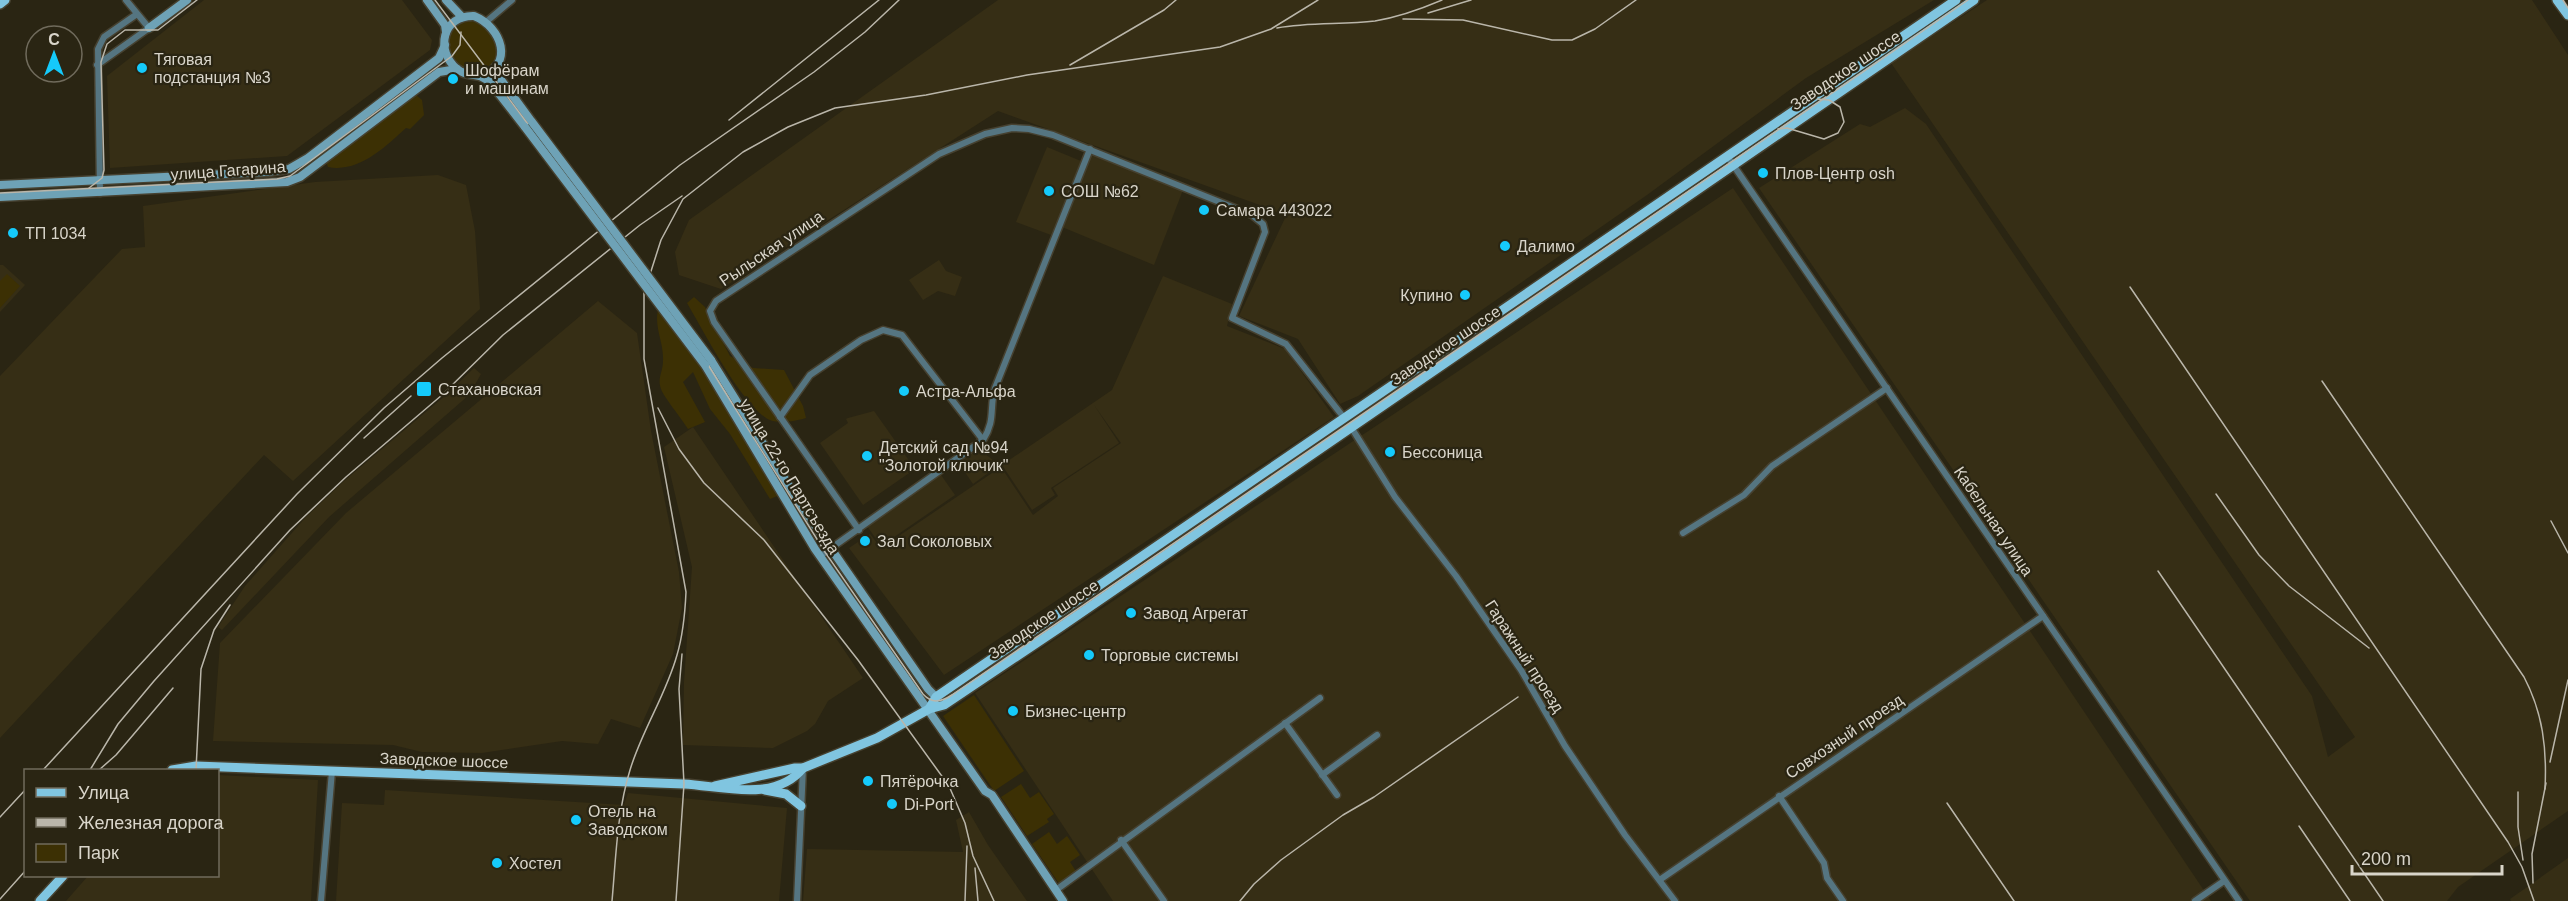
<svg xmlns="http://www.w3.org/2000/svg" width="2568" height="901" viewBox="0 0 2568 901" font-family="Arial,sans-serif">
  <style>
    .built { fill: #362e15 }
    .green { fill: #3c3004 }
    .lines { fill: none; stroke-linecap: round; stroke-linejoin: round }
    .street-casing { stroke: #464130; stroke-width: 9 }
    .secondary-casing { stroke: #464130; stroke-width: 11 }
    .primary-casing { stroke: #464130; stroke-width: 12 }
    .street { stroke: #557581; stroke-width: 6 }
    .secondary { stroke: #6ea2b6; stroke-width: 8 }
    .primary { stroke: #80c5e0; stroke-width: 9 }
    .tram { stroke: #bab6aa; stroke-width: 1.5 }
    .rail { stroke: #bab6aa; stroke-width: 1.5 }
    .secondary-bridge-casing { stroke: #464130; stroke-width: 11; stroke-linecap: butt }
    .secondary-bridge { stroke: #6ea2b6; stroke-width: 8 }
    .poi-dot { fill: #15cafb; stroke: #2a2513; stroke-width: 2 }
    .labels { text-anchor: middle; stroke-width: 4.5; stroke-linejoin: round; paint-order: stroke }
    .poi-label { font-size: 16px; fill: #d9d5ca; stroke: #2a2513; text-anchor: start }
    .street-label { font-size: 16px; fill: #d9d5ca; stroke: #2a2513 }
  </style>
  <rect width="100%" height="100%" fill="#2a2513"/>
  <g class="built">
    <polygon points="204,0 402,0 432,40 430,50 287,156 110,168 107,76"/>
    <polygon points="998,0 1934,0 1806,78 1647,195 1358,396 1340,404 1298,339 1239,316 1286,216 1257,204 998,111 721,289 679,275 675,252 689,220"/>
    <polygon points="1987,0 2532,0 2568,55 2568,811 2458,887 2447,901 2250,901 1759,188 1860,124 1870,127 1905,108 1926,124 2312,696 2328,757 2355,737 1891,63"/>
    <polygon points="1047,147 1081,161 1051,235 1016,222"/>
    <polygon points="1096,154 1183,190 1154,265 1062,227 1089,157"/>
    <polygon points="438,175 466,185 475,231 480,309 293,481 264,455 0,738 0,376 122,249 145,247 143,206 315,182"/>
    <polygon points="1733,188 2211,901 1113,901 975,693"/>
    <polygon points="939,260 946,271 962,277 955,296 938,291 923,300 909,280"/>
    <polygon points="0,265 3,265 25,285 0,312"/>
    <polygon points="1163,276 1232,304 1227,326 1285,349 1334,417 944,675 849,548 870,534 881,548 1001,467 1033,515 1058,496 1053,488 1121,443 1094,405 1119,443 1051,488 1055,495 1032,510 1002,465 1112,390"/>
    <polygon points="598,301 637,333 651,431 679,572 682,608 673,654 640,728 611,719 598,744 562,741 482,753 422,752 393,745 213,741 220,643 346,513"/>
    <polygon points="474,368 481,374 469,395 329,517 222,630 218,627 245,586 306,517 344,481 446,395"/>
    <polygon points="874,411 915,469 863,505 820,443 848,423 846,419 848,418"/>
    <polygon points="693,427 863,678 828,701 815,724 807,731 773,748 683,745 684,682 692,567 664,447"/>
    <polygon points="979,449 999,465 973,484 958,462"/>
    <polygon points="941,475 955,495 881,546 867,526"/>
    <polygon points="218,775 318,780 311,901 66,901 88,876 218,876"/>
    <polygon points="385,790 624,805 628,793 787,808 779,901 336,901 342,803 384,805"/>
    <polygon points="969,812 988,845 1027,901 803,901 807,849 963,852 956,820"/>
    <polygon points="2568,858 2568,901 2511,901 2510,899"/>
  </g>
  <g class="green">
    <path d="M 464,20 C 489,21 503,43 494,67 C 490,68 484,72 480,72 C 459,75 441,46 452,28 C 455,25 460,22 464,20 Z"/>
    <path d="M 415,94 L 422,100 L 424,115 L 410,129 L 406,128 C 385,147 359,173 328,167 L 326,161 Z"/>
    <polygon points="7,274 20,286 0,308 0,281"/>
    <path d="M 694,297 L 705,307 L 730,356 L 753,368 L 784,370 L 803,406 L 806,418 C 796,421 780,424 770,420 C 743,408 703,330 687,303 Z"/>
    <path d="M 658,309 L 700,360 L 780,495 L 770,499 L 730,434 L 710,409 L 693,372 L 683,382 L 705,422 L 688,429 C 682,419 663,396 661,389 C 657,378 663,372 663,361 C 664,342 654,329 658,309 Z"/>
    <polygon points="974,695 1024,771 994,791 943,716"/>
    <polygon points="1021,784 1030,798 1039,792 1054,814 1047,819 1049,822 1027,836 1001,797"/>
    <polygon points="1049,832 1057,844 1067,836 1080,855 1070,862 1077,873 1060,885 1032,844"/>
  </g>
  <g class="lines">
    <g class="street-casing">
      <g id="street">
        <polyline points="486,22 512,0"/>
        <polyline points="97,65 149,28 126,0"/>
        <polyline points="1727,156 2239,901"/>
        <polyline points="100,193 98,49 104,37 137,14"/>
        <polyline points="780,417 810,375 861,340 883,330 902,335 983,440"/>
        <polyline points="1351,427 1395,497 1456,576 1521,670 1565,746 1625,835 1675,901"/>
        <polyline points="859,530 714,322 710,311 716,301 939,154 985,134 1012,128 1029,129 1053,135 1252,215 1263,224 1265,232 1232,318 1286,344 1345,419"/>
        <polyline points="1683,533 1744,495 1772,466 1887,388"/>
        <path d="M 820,556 L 983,440 C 996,420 989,408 995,388 L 1090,149"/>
        <polyline points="1285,723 1337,795"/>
        <polyline points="1322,775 1377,735"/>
        <polyline points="1779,796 1824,863 1827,878 1843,901"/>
        <polyline points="1121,840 1164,901"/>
        <polyline points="1661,879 2043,616"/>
        <polyline points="1056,890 1320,698"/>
        <polyline points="321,901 332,771"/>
        <polyline points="797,901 803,768"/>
        <polyline points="2195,901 2224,881"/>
      </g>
    </g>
    <g class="secondary-casing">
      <g id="secondary">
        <polyline points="427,0 445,25 446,32"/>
        <polyline points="446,0 462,17"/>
        <path d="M 474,16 C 502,27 515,66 480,76 C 472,75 463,74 457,69 C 435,51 442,15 474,16 Z"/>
        <polyline points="149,28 187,0"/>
        <polyline points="498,65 499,77 532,122"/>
        <polyline points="480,76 489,81 525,127"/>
        <polyline points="0,185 266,172 289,169 308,158 439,58 445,45"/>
        <polyline points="0,197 287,182 300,177 439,72 457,69"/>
        <polyline points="711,360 803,508 928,689 936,697"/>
        <polyline points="705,365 815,549 985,791 992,795 1063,901"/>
      </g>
    </g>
    <g class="primary-casing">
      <g id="primary">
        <polyline points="2557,0 2568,15"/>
        <polyline points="0,4 5,0"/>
        <polyline points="929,709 936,697 1956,0"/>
        <path d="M 172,770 L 196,766 L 684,784 C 722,786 775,803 803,768"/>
        <polyline points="715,786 795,768 803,768 877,738 929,709 944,705 1059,628 1974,0"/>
        <polyline points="765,790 786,794 801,806"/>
        <polyline points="40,901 63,876"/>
      </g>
    </g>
    <use href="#street" class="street"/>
    <use href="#secondary" class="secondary"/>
    <use href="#primary" class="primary"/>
    <g class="tram">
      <path d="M 435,0 L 707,363 L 825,552 L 923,694 C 932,704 941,702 952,695 L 1968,0"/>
      <polyline points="2563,0 2568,8"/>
      <polyline points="1778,129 1787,128 1824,139 1838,133 1844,122 1840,107 1829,100 1817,99"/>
      <polyline points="89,188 102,178 104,170 101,62 107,44 125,30 158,30 197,0"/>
      <polyline points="0,193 277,179 290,176 452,56 460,45 461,32"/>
    </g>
    <g class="rail">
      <polyline points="1428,13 1471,0"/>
      <polyline points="1403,19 1463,20 1552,40 1572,40 1595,29 1636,0"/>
      <path d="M 1277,28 C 1310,22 1343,25 1375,21 C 1398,17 1421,9 1442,0"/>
      <polyline points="1070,65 1164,10 1176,0"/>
      <polyline points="729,120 879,0"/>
      <polyline points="2130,287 2508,842 2522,867 2534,901"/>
      <path d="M 2322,381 L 2524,677 C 2543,713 2547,749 2545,789"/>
      <polyline points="658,408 679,449 704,483 764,540 858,660 949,786 965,823 973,856 994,901"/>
      <polyline points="364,438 411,396"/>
      <polyline points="2216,494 2259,555 2289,586 2369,648"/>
      <polyline points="2551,521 2568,553"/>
      <polyline points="2158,571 2383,901"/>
      <polyline points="2550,762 2568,680"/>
      <polyline points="43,770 297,494 384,408 442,358 680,165 814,72 865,32 899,0"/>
      <polyline points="90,770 118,724 154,681 290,530 346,477 442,395 503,335 640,225 682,196"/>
      <polyline points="99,770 116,755 173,688"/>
      <polyline points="196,770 201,669 214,630 230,605"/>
      <polyline points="2518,792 2518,827 2523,860"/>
      <polyline points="1947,803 2014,901"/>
      <polyline points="0,817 26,789"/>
      <polyline points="2299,826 2350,901"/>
      <polyline points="975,868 978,901"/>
      <polyline points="2533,883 2532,854 2546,783"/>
      <polyline points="0,899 26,870"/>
      <path d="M 612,901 C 616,857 617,812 630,770 C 642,730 666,695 677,655 C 683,635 685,614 686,592 L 644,359 L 644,293 L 661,240 L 683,199 L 743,152 L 788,127 L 835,108 L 926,95 L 1027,75 L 1220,47 L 1271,29 L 1318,0"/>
      <polyline points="676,901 684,784 679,689 682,654"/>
      <polyline points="965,901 967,846"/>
      <polyline points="1240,901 1254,884 1281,860 1343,815 1374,797 1518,697"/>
    </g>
    <g class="secondary-bridge-casing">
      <g id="secondary-bridge">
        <polyline points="532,122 711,360"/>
        <polyline points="525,127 705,365"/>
      </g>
    </g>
    <use href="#secondary-bridge" class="secondary-bridge"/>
  </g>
  <g class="poi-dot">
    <circle cx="142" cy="68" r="6"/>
    <circle cx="453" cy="79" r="6"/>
    <circle cx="1763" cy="173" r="6"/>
    <circle cx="1049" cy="191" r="6"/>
    <circle cx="1204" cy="210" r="6"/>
    <circle cx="13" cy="233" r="6"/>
    <circle cx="1505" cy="246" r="6"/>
    <circle cx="1465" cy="295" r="6"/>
    <rect x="416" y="381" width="16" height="16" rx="3"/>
    <circle cx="904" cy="391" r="6"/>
    <circle cx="1390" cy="452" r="6"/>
    <circle cx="867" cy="456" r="6"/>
    <circle cx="865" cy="541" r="6"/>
    <circle cx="1131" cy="613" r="6"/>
    <circle cx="1089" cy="655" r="6"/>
    <circle cx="1013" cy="711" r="6"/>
    <circle cx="868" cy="781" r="6"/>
    <circle cx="892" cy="804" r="6"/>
    <circle cx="576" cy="820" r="6"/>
    <circle cx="497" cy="863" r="6"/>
  </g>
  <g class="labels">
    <g class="poi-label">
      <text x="154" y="65">Тяговая<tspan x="154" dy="18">подстанция №3</tspan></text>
      <text x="465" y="76">Шофёрам<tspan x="465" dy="18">и машинам</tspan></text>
      <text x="1775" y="179">Плов-Центр osh</text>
      <text x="1061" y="197">СОШ №62</text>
      <text x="1216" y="216">Самара 443022</text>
      <text x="25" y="239">ТП 1034</text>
      <text x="1517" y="252">Далимо</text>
      <text x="1453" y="301" text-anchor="end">Купино</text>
      <text x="438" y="395">Стахановская</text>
      <text x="916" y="397">Астра-Альфа</text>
      <text x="879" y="453">Детский сад №94<tspan x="879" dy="18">"Золотой ключик"</tspan></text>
      <text x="1402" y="458">Бессоница</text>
      <text x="877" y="547">Зал Соколовых</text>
      <text x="1143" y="619">Завод Агрегат</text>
      <text x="1101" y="661">Торговые системы</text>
      <text x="1025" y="717">Бизнес-центр</text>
      <text x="880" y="787">Пятёрочка</text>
      <text x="904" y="810">Di-Port</text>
      <text x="588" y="817">Отель на<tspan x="588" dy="18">Заводском</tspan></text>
      <text x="509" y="869">Хостел</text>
    </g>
    <g class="street-label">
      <text transform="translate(1845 70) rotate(-34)" y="6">Заводское шоссе</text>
      <text transform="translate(228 170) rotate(-4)" y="6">улица Гагарина</text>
      <text transform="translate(771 248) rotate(-34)" y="6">Рыльская улица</text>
      <text transform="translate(1445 345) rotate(-34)" y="6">Заводское шоссе</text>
      <text transform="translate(790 476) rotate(59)" y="6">улица 22-го Партсъезда</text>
      <text transform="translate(1994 521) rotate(56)" y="6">Кабельная улица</text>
      <text transform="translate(1043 619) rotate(-34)" y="6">Заводское шоссе</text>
      <text transform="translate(1525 656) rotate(57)" y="6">Гаражный проезд</text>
      <text transform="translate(1844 736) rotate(-34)" y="6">Совхозный проезд</text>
      <text transform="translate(444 760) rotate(2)" y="6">Заводское шоссе</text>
    </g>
  </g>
  <rect x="24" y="769" width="195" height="108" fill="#2a2513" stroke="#706b5c" stroke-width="1.5"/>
  <rect x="36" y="788" width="30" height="9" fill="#80c5e0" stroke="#706b5c" stroke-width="1.5"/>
  <text x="78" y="799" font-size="18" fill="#d9d5ca">Улица</text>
  <rect x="36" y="818" width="30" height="9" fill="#bab6aa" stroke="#706b5c" stroke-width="1.5"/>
  <text x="78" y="829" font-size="18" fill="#d9d5ca">Железная дорога</text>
  <rect x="36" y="844" width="30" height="18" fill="#3c3004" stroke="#706b5c" stroke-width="1.5"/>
  <text x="78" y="859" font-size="18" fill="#d9d5ca">Парк</text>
  <g transform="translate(54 54)"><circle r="28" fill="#2a2513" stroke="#706b5c" stroke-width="1.5"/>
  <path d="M0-4.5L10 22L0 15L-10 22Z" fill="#15cafb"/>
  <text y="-9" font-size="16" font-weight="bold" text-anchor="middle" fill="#d9d5ca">С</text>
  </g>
  <path d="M2352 865v9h150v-9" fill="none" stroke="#d9d5ca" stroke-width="3"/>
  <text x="2361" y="865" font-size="18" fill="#d9d5ca" stroke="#2a2513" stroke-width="4.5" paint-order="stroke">200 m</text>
</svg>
